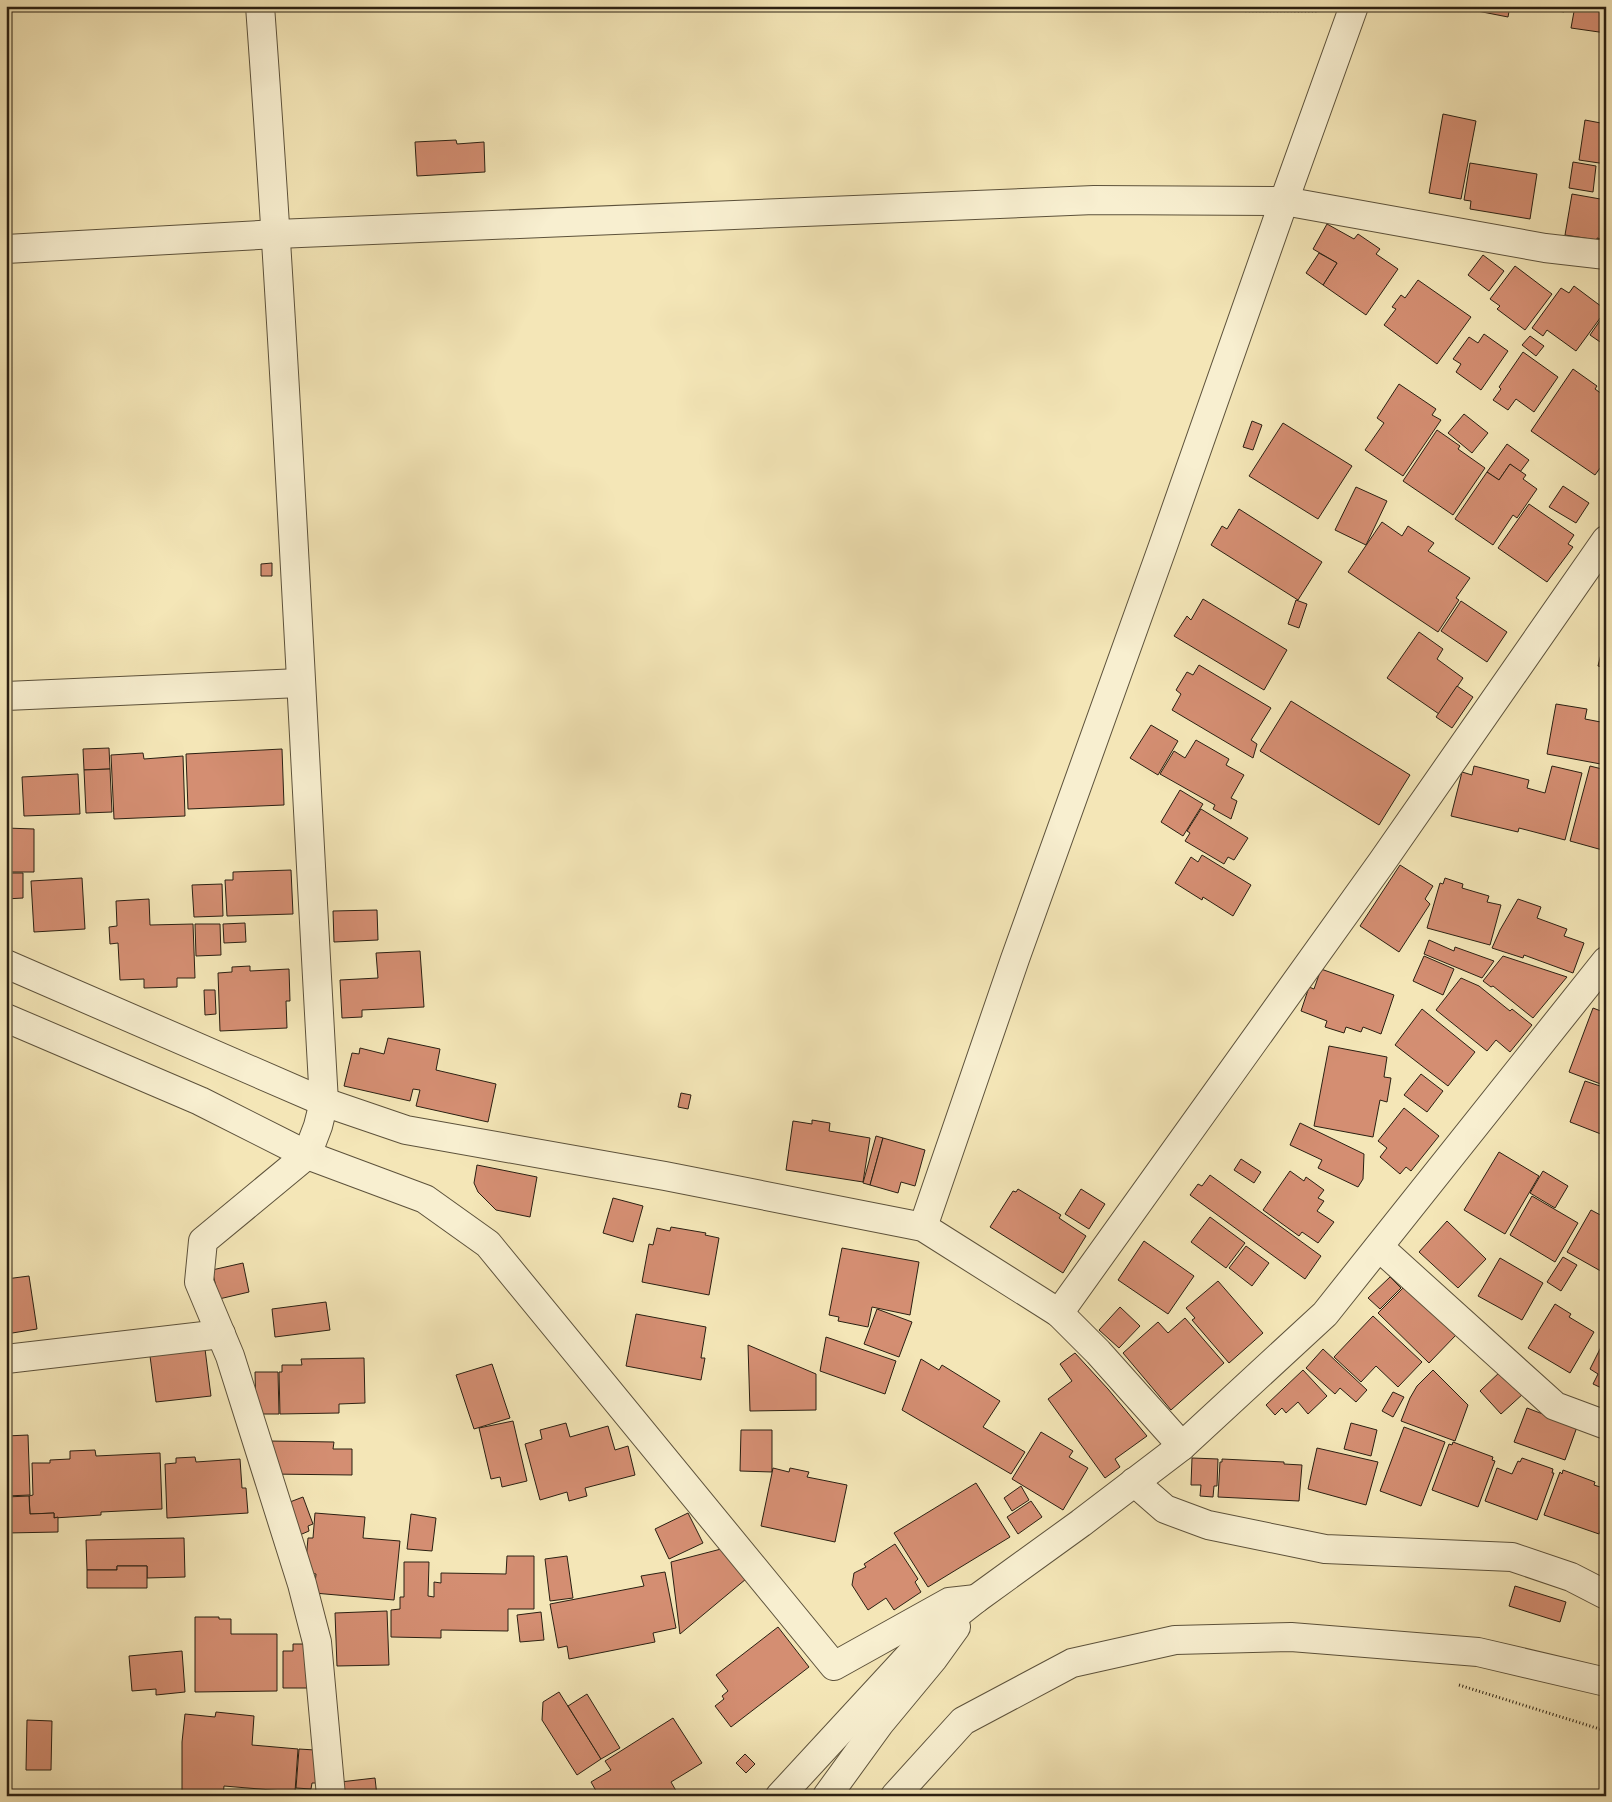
<svg xmlns="http://www.w3.org/2000/svg" width="1612" height="1802" viewBox="0 0 1612 1802" font-family="'Sorts Mill Goudy',serif">
  <style>
    .building { fill: #d48e72; stroke: #2b2012 }
    .lines { fill: none; stroke-linecap: round; stroke-linejoin: round }
    .minor-casing { stroke: #5d523b; stroke-width: 30 }
    .path { stroke: #2b2012; stroke-width: 3; stroke-dasharray: 1 2.5; stroke-linecap: butt }
    .minor { stroke: #f8efd0; stroke-width: 28 }
  </style>
  <rect width="100%" height="100%" fill="#f4e6b7"/>
  <filter id="stains"><feTurbulence type="fractalNoise" baseFrequency=".004" numOctaves="4"/><feColorMatrix values="0 0 0 0 .2 0 0 0 0 .09 0 0 0 0 .02 0 0 0 .5 -.17"/></filter>
  <radialGradient id="worn" r=".72"><stop offset=".6" stop-color="#630" stop-opacity="0"/><stop offset="1" stop-color="#630" stop-opacity=".3"/></radialGradient>
  <g class="building">
    <polygon points="1430,6 1455,6 1455,10"/>
    <polygon points="1462,6 1510,6 1508,17 1462,8"/>
    <polygon points="1530,6 1565,6 1564,12"/>
    <polygon points="1575,6 1606,6 1606,33 1571,28"/>
    <polygon points="1443,114 1476,121 1461,199 1429,193"/>
    <polygon points="1585,120 1606,124 1606,164 1579,160"/>
    <polygon points="456,140 457,144 484,142 485,172 417,176 415,142"/>
    <polygon points="1573,162 1596,166 1593,192 1569,188"/>
    <polygon points="1470,163 1537,174 1530,219 1470,209 1471,201 1464,200"/>
    <polygon points="1572,194 1606,200 1606,240 1597,238 1597,240 1565,235"/>
    <polygon points="1327,224 1354,239 1358,234 1380,249 1376,254 1398,269 1366,315 1323,285 1337,263 1313,249"/>
    <polygon points="1319,253 1337,263 1323,285 1306,273"/>
    <polygon points="1483,255 1504,271 1489,291 1468,275"/>
    <polygon points="1515,266 1552,294 1525,330 1497,309 1500,306 1490,299"/>
    <polygon points="1418,280 1471,317 1437,364 1384,325 1396,309 1392,307 1401,295 1405,298"/>
    <polygon points="1574,286 1606,310 1576,351 1547,330 1543,336 1532,328 1561,288 1569,293"/>
    <polygon points="1606,312 1606,346 1590,335"/>
    <polygon points="1484,334 1508,351 1481,390 1456,372 1461,364 1453,359 1469,337 1478,343"/>
    <polygon points="1530,336 1544,346 1536,356 1522,345"/>
    <polygon points="1523,352 1558,377 1534,412 1516,399 1508,410 1493,400 1501,389 1499,387"/>
    <polygon points="1573,369 1597,386 1595,389 1606,397 1606,460 1595,475 1531,431"/>
    <polygon points="1399,384 1436,409 1432,415 1441,420 1403,476 1365,450 1384,423 1377,418"/>
    <polygon points="1464,414 1488,433 1472,453 1448,433"/>
    <polygon points="1252,421 1262,425 1253,450 1243,447"/>
    <polygon points="1283,423 1352,466 1318,519 1249,476"/>
    <polygon points="1437,430 1460,446 1458,449 1485,468 1453,515 1403,481"/>
    <polygon points="1507,444 1529,460 1520,472 1510,464 1499,480 1487,472"/>
    <polygon points="1510,464 1526,475 1523,479 1537,489 1517,518 1513,515 1493,545 1455,519 1487,472 1499,480"/>
    <polygon points="1563,486 1589,503 1576,523 1549,507"/>
    <polygon points="1356,487 1387,501 1366,545 1335,530"/>
    <polygon points="1529,504 1574,535 1568,544 1573,547 1547,582 1498,548"/>
    <polygon points="1239,509 1322,562 1298,600 1211,545 1222,526 1227,529"/>
    <polygon points="1382,522 1402,536 1408,526 1434,543 1428,551 1470,578 1456,598 1459,600 1438,632 1348,572"/>
    <polygon points="272,563 272,576 261,576 261,564"/>
    <polygon points="1203,599 1287,650 1264,690 1174,636 1187,616 1191,620"/>
    <polygon points="1296,600 1307,604 1299,628 1288,624"/>
    <polygon points="1461,601 1507,632 1487,662 1441,631"/>
    <polygon points="1419,632 1443,649 1437,659 1463,678 1439,714 1387,678"/>
    <polygon points="1606,643 1606,668 1598,666 1602,650 1604,651"/>
    <polygon points="1199,665 1271,708 1251,740 1257,744 1253,758 1172,710 1181,694 1176,690 1187,672 1193,675"/>
    <polygon points="1457,686 1473,697 1452,728 1436,717"/>
    <polygon points="1291,701 1410,775 1379,825 1260,751"/>
    <polygon points="1556,704 1587,709 1585,719 1606,723 1606,765 1547,754"/>
    <polygon points="1151,725 1178,741 1158,775 1130,758"/>
    <polygon points="1196,740 1229,759 1226,765 1244,775 1231,798 1237,801 1231,819 1213,809 1215,805 1160,774 1174,751 1185,758"/>
    <polygon points="109,748 110,769 84,770 83,749"/>
    <polygon points="282,749 284,805 188,809 186,754"/>
    <polygon points="143,753 144,759 183,756 185,816 114,819 111,755"/>
    <polygon points="1474,766 1529,780 1527,788 1545,793 1552,766 1582,773 1565,840 1519,828 1518,832 1451,816 1462,772 1472,775"/>
    <polygon points="1590,766 1606,770 1606,851 1570,841"/>
    <polygon points="110,769 112,812 86,813 84,770"/>
    <polygon points="78,774 80,814 24,816 22,777"/>
    <polygon points="1180,790 1203,804 1183,836 1161,822"/>
    <polygon points="1201,809 1248,838 1234,860 1228,857 1224,864 1185,841 1190,833 1187,831"/>
    <polygon points="6,828 34,829 34,872 6,872"/>
    <polygon points="1202,855 1251,885 1233,916 1203,897 1202,900 1175,883 1191,857 1198,862"/>
    <polygon points="1400,865 1433,886 1425,899 1430,904 1399,952 1360,926"/>
    <polygon points="291,870 293,914 227,916 225,880 233,880 233,872"/>
    <polygon points="6,873 23,873 23,898 6,899"/>
    <polygon points="82,878 85,929 34,932 31,881"/>
    <polygon points="1445,878 1463,884 1462,888 1489,896 1487,902 1501,905 1490,945 1427,928 1440,883 1443,884"/>
    <polygon points="222,884 223,916 194,917 192,885"/>
    <polygon points="149,899 150,925 193,924 195,978 177,978 177,987 144,988 144,979 120,980 118,943 110,944 109,927 117,926 116,901"/>
    <polygon points="1518,899 1541,907 1537,918 1567,929 1564,936 1584,943 1573,973 1524,955 1523,958 1492,948 1500,930"/>
    <polygon points="377,910 378,940 334,942 333,911"/>
    <polygon points="245,923 246,942 224,943 223,924"/>
    <polygon points="195,924 220,924 221,955 196,956"/>
    <polygon points="1429,940 1454,951 1455,947 1494,961 1482,978 1424,954"/>
    <polygon points="420,951 424,1007 362,1010 362,1017 342,1018 340,980 378,978 376,953"/>
    <polygon points="1424,956 1454,969 1443,995 1413,981"/>
    <polygon points="1503,956 1567,977 1533,1018 1493,986 1491,987 1483,981"/>
    <polygon points="250,966 250,971 289,969 290,1001 286,1001 287,1028 220,1031 218,973 232,972 232,967"/>
    <polygon points="1321,969 1394,995 1381,1034 1363,1027 1361,1032 1346,1027 1344,1033 1325,1027 1327,1021 1301,1011 1309,987 1314,989"/>
    <polygon points="1461,978 1479,986 1510,1011 1512,1009 1532,1025 1510,1052 1496,1040 1487,1051 1436,1010"/>
    <polygon points="204,990 215,990 216,1014 205,1015"/>
    <polygon points="1593,1008 1606,1013 1606,1086 1569,1072"/>
    <polygon points="1422,1009 1475,1052 1448,1086 1395,1045"/>
    <polygon points="388,1038 440,1049 436,1070 496,1084 488,1122 416,1106 420,1090 413,1089 410,1101 344,1086 352,1053 359,1054 360,1048 384,1054"/>
    <polygon points="1329,1046 1387,1057 1384,1077 1391,1078 1387,1102 1380,1100 1373,1137 1314,1126"/>
    <polygon points="1421,1074 1443,1091 1427,1112 1404,1095"/>
    <polygon points="1585,1081 1606,1088 1606,1136 1570,1122"/>
    <polygon points="681,1093 691,1095 688,1109 678,1107"/>
    <polygon points="1404,1108 1439,1136 1411,1171 1406,1167 1400,1174 1380,1157 1387,1148 1378,1141"/>
    <polygon points="812,1120 830,1123 829,1131 870,1138 863,1182 786,1170 793,1121 812,1124"/>
    <polygon points="1300,1123 1364,1154 1363,1179 1358,1187 1318,1168 1322,1160 1290,1145"/>
    <polygon points="876,1136 883,1138 870,1185 863,1183"/>
    <polygon points="883,1138 925,1150 915,1186 901,1182 898,1193 870,1185"/>
    <polygon points="1499,1152 1539,1176 1505,1234 1464,1210"/>
    <polygon points="1241,1159 1261,1172 1254,1183 1234,1170"/>
    <polygon points="477,1165 537,1177 530,1217 496,1210 478,1192 474,1183"/>
    <polygon points="1290,1171 1304,1181 1306,1177 1324,1190 1318,1198 1324,1201 1317,1211 1334,1222 1318,1243 1302,1232 1299,1236 1263,1210"/>
    <polygon points="1543,1171 1568,1186 1555,1208 1530,1193"/>
    <polygon points="1210,1175 1321,1256 1305,1279 1190,1195 1198,1184 1202,1186"/>
    <polygon points="1018,1189 1061,1215 1059,1218 1086,1236 1063,1273 990,1227 1013,1191 1016,1192"/>
    <polygon points="1081,1189 1105,1204 1089,1229 1065,1214"/>
    <polygon points="1532,1196 1578,1223 1555,1262 1510,1235"/>
    <polygon points="613,1198 643,1206 633,1242 603,1233"/>
    <polygon points="1591,1210 1606,1218 1606,1274 1567,1252"/>
    <polygon points="1210,1217 1245,1243 1226,1268 1191,1242"/>
    <polygon points="1447,1221 1486,1259 1458,1288 1419,1252"/>
    <polygon points="671,1227 706,1233 705,1235 719,1238 709,1295 642,1282 649,1244 653,1245 657,1228 670,1231"/>
    <polygon points="1144,1241 1194,1276 1168,1314 1118,1280"/>
    <polygon points="1246,1246 1269,1263 1252,1286 1229,1268"/>
    <polygon points="842,1248 919,1262 910,1315 872,1307 868,1327 838,1321 839,1317 829,1315"/>
    <polygon points="1563,1257 1577,1265 1561,1291 1547,1282"/>
    <polygon points="1500,1258 1543,1283 1522,1320 1478,1296"/>
    <polygon points="243,1263 249,1292 219,1299 212,1270"/>
    <polygon points="29,1276 37,1329 6,1334 6,1279"/>
    <polygon points="1390,1277 1401,1288 1380,1309 1368,1298"/>
    <polygon points="1218,1281 1263,1333 1229,1363 1192,1320 1195,1318 1186,1308"/>
    <polygon points="1405,1286 1456,1335 1429,1363 1378,1313"/>
    <polygon points="326,1302 330,1330 275,1337 272,1309"/>
    <polygon points="1555,1304 1571,1314 1569,1317 1594,1332 1570,1373 1528,1348"/>
    <polygon points="1120,1307 1140,1326 1119,1348 1099,1330"/>
    <polygon points="877,1309 912,1322 899,1357 864,1344"/>
    <polygon points="636,1314 706,1327 701,1358 705,1358 701,1380 626,1366"/>
    <polygon points="1373,1316 1422,1362 1398,1387 1376,1366 1361,1382 1334,1357"/>
    <polygon points="1185,1318 1224,1363 1171,1410 1123,1353 1158,1322 1168,1333"/>
    <polygon points="826,1337 896,1361 885,1394 820,1371"/>
    <polygon points="1606,1337 1606,1390 1593,1384 1598,1374 1590,1369"/>
    <polygon points="748,1345 816,1374 816,1410 750,1411"/>
    <polygon points="205,1349 211,1396 156,1402 150,1356"/>
    <polygon points="1323,1349 1367,1390 1356,1402 1340,1388 1335,1394 1306,1368"/>
    <polygon points="1075,1353 1108,1389 1147,1436 1115,1459 1120,1467 1105,1478 1048,1399 1072,1381 1060,1364"/>
    <polygon points="364,1358 365,1403 339,1404 339,1413 280,1414 279,1372 282,1372 282,1365 302,1365 301,1359"/>
    <polygon points="921,1359 939,1370 942,1365 1000,1401 983,1427 1025,1452 1011,1474 902,1410"/>
    <polygon points="492,1364 510,1418 474,1429 456,1375"/>
    <polygon points="1303,1370 1327,1396 1308,1414 1298,1402 1286,1413 1282,1408 1275,1415 1266,1405"/>
    <polygon points="1433,1370 1468,1405 1455,1441 1401,1421 1410,1398 1417,1386"/>
    <polygon points="1502,1370 1524,1393 1501,1414 1480,1391"/>
    <polygon points="255,1372 278,1372 279,1414 256,1414"/>
    <polygon points="1393,1392 1404,1397 1393,1417 1382,1411"/>
    <polygon points="1527,1408 1577,1427 1565,1460 1514,1442"/>
    <polygon points="513,1421 527,1481 502,1487 500,1477 491,1479 479,1428"/>
    <polygon points="566,1423 570,1437 608,1426 615,1450 628,1446 635,1475 585,1488 587,1496 569,1501 567,1492 540,1500 525,1444 542,1439 540,1430"/>
    <polygon points="1351,1423 1377,1430 1371,1456 1344,1449"/>
    <polygon points="1404,1427 1445,1442 1421,1506 1380,1491"/>
    <polygon points="741,1430 772,1430 772,1472 740,1471"/>
    <polygon points="1041,1432 1073,1451 1069,1457 1088,1468 1063,1510 1012,1479"/>
    <polygon points="28,1435 30,1495 6,1496 6,1436"/>
    <polygon points="269,1441 334,1442 333,1449 352,1449 352,1475 269,1474"/>
    <polygon points="1453,1442 1493,1457 1492,1460 1495,1461 1478,1507 1432,1490 1449,1444 1452,1445"/>
    <polygon points="1317,1448 1378,1462 1366,1505 1308,1489"/>
    <polygon points="95,1450 96,1456 160,1453 162,1509 101,1512 101,1515 54,1518 54,1513 30,1514 29,1496 33,1495 32,1463 50,1463 50,1460 70,1459 70,1451"/>
    <polygon points="195,1457 196,1462 240,1459 242,1488 246,1488 248,1513 167,1518 165,1464 176,1463 176,1458"/>
    <polygon points="1192,1458 1218,1459 1217,1486 1214,1486 1213,1497 1200,1496 1201,1485 1191,1485"/>
    <polygon points="1522,1458 1553,1469 1552,1473 1554,1473 1537,1520 1485,1501 1497,1468 1512,1474 1518,1461 1520,1462"/>
    <polygon points="1222,1459 1284,1462 1284,1464 1302,1465 1299,1501 1218,1497 1220,1462 1222,1462"/>
    <polygon points="773,1468 789,1472 790,1468 809,1472 807,1477 847,1485 835,1542 761,1526"/>
    <polygon points="1563,1470 1595,1482 1594,1485 1606,1489 1606,1516 1599,1534 1544,1515 1560,1472 1562,1474"/>
    <polygon points="976,1483 1010,1537 928,1587 894,1533"/>
    <polygon points="1021,1486 1029,1500 1012,1511 1004,1498"/>
    <polygon points="29,1496 30,1514 54,1513 54,1518 58,1517 58,1532 7,1533 6,1497"/>
    <polygon points="303,1497 313,1524 308,1526 309,1531 295,1537 282,1505"/>
    <polygon points="1031,1501 1042,1517 1018,1534 1007,1517"/>
    <polygon points="315,1513 365,1517 363,1538 400,1541 394,1600 314,1593 316,1574 305,1572 308,1538 313,1538"/>
    <polygon points="688,1513 703,1543 669,1559 655,1529"/>
    <polygon points="411,1514 436,1518 432,1551 407,1549"/>
    <polygon points="184,1538 185,1577 147,1578 147,1566 117,1566 117,1570 87,1570 86,1540"/>
    <polygon points="895,1544 918,1579 915,1582 921,1592 894,1610 886,1598 868,1610 852,1585 854,1573 866,1567 864,1564"/>
    <polygon points="721,1549 746,1579 680,1634 671,1562"/>
    <polygon points="507,1556 534,1556 534,1609 508,1609 508,1631 441,1630 441,1638 391,1637 391,1610 400,1609 400,1597 404,1597 404,1562 429,1562 428,1596 434,1597 434,1582 441,1583 441,1573 506,1574"/>
    <polygon points="567,1556 573,1598 550,1601 545,1559"/>
    <polygon points="117,1566 147,1566 147,1588 87,1588 87,1570 117,1570"/>
    <polygon points="665,1572 676,1628 653,1633 655,1642 569,1659 567,1646 558,1648 550,1604 644,1586 641,1576"/>
    <polygon points="1515,1586 1566,1602 1560,1622 1509,1606"/>
    <polygon points="387,1611 389,1665 337,1666 335,1613"/>
    <polygon points="541,1612 544,1640 520,1642 517,1615"/>
    <polygon points="195,1617 219,1617 219,1619 231,1619 231,1634 277,1634 277,1691 195,1692"/>
    <polygon points="778,1627 809,1667 731,1727 715,1706 724,1699 722,1696 728,1691 716,1675"/>
    <polygon points="293,1644 309,1644 309,1688 283,1688 283,1651 293,1651"/>
    <polygon points="182,1651 185,1692 156,1695 156,1689 132,1691 129,1656"/>
    <polygon points="559,1692 601,1759 577,1775 542,1720 543,1702"/>
    <polygon points="587,1694 620,1748 601,1759 568,1706"/>
    <polygon points="216,1712 254,1716 252,1745 298,1749 295,1792 224,1786 223,1796 182,1796 182,1742 185,1714 215,1717"/>
    <polygon points="673,1718 702,1763 671,1782 679,1796 599,1796 591,1782 611,1770 605,1761"/>
    <polygon points="27,1720 52,1721 51,1770 26,1770"/>
    <polygon points="299,1749 315,1750 316,1783 312,1783 311,1789 296,1788"/>
    <polygon points="745,1754 755,1764 746,1773 736,1763"/>
    <polygon points="375,1778 377,1796 342,1796 340,1782"/>
  </g>
  <g class="lines">
    <g class="minor-casing">
      <g id="minor">
        <path d="M 260,6 C 287,371 303,737 324,1102 L 318,1126 L 307,1155 L 203,1241 L 199,1282 L 230,1356 L 302,1584 L 317,1642 L 331,1796"/>
        <polyline points="6,249 277,234 1094,200 1284,201 1545,248 1606,255"/>
        <polyline points="6,696 300,683"/>
        <polyline points="6,964 324,1102 406,1130 665,1176 923,1227 1059,1313 1098,1352 1182,1446"/>
        <polyline points="6,1018 200,1101 307,1155 425,1199 488,1244 834,1666 949,1602 976,1599"/>
        <polyline points="923,1227 1015,959 1163,546 1284,201 1354,6"/>
        <polyline points="1379,1247 1555,1406 1606,1425"/>
        <polyline points="1059,1313 1382,862 1606,540"/>
        <polyline points="6,1359 221,1334"/>
        <polyline points="1134,1482 1165,1509 1208,1525 1325,1549 1512,1557 1571,1577 1606,1595"/>
        <polyline points="780,1796 924,1640 976,1599 1081,1523 1182,1446 1325,1314 1606,961"/>
        <polyline points="827,1796 880,1723 933,1659 956,1627"/>
        <polyline points="895,1796 963,1721 1072,1663 1175,1640 1291,1637 1478,1652 1606,1682"/>
      </g>
    </g>
    <g class="path">
      <polyline points="917,6 924,9 1318,11"/>
      <polyline points="1459,1685 1606,1731"/>
    </g>
    <use href="#minor" class="minor"/>
  </g>
  <rect width="1612" height="1802" fill="none" stroke="#f4e6b7" stroke-width="25"/>
  <rect x="8" y="8" width="1597" height="1787" fill="none" stroke="#2b2012" stroke-width="2.5"/>
  <rect x="12" y="12" width="1587" height="1777" fill="none" stroke="#2b2012"/>
  <rect width="100%" height="100%" filter="url(#stains)"/>
  <rect width="100%" height="100%" fill="url(#worn)"/>
</svg>
